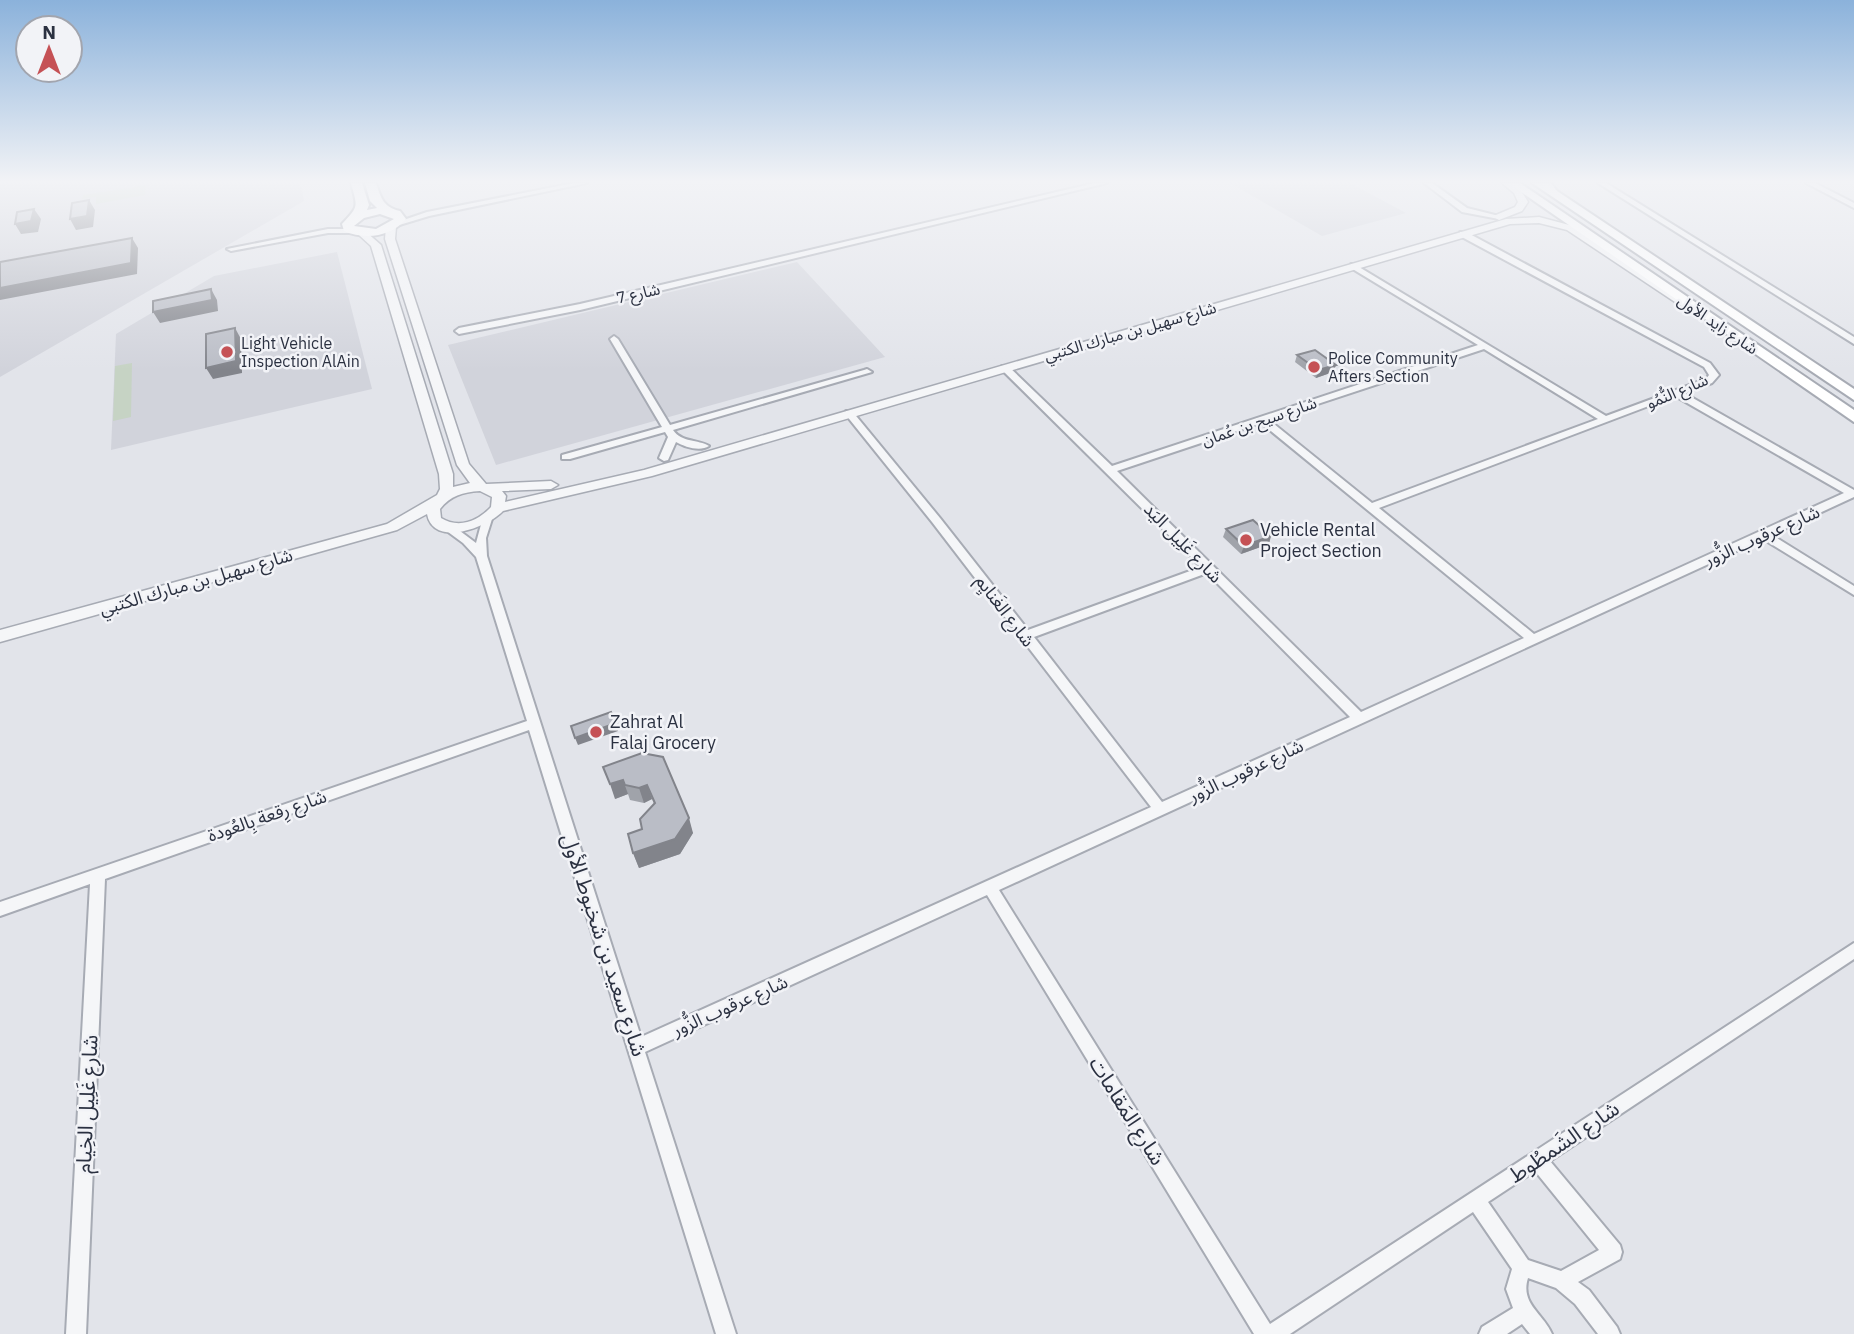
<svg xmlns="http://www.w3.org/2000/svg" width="1854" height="1334" viewBox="0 0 1854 1334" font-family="'IBM Plex Sans','Noto Sans Arabic',sans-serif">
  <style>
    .built { fill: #d1d3db }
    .green { fill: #c6d3c4 }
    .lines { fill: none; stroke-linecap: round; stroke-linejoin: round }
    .minor-casing { stroke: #a7abb4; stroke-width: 4 }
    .tertiary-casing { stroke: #a7abb4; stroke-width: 3 }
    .secondary-casing { stroke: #a7abb4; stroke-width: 4 }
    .minor { fill: #f5f6f8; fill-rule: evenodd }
    .tertiary { fill: #f5f6f8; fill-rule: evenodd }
    .secondary { fill: #fff; fill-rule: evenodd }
    .wall { fill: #a0a3aa }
    .shaded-wall { fill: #82848b }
    .building { fill: #babdc6; stroke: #82848b; stroke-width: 2 }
    .poi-dot { fill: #c55155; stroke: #f2f3f7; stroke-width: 2.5 }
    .labels { text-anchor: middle; stroke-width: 5; stroke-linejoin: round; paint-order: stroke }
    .far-street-label { font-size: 16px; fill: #2b3141; stroke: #f2f3f7 }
    .far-poi-label { font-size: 16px; fill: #2b3141; stroke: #f2f3f7; text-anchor: start }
    .poi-label { font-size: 18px; fill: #2b3141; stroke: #f2f3f7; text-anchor: start }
    .street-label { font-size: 18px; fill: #2b3141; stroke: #f2f3f7 }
    .near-street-label { font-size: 21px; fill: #2b3141; stroke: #f2f3f7 }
  </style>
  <rect width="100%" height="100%" fill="#e2e4ea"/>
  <g class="built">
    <polygon points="0,183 301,183 304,201 0,377"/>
    <polygon points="1230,183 1350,183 1406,213 1322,236"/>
    <polygon points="337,252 372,389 111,450 116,334 214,276"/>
    <polygon points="797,262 885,357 496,465 448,345"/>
  </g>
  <g class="green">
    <polygon points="154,184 146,185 145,195 96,204 96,197 82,199 83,195"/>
    <polygon points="132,363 131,417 113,421 115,366"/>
  </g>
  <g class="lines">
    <g class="minor-casing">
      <g id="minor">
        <polygon points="574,183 587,183 429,216 396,226 392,224 427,212"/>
        <polygon points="1095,183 1107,183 580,310 459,334 455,331 459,328 580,304"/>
        <polygon points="1424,183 1432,183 1467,208 1503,217 1499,219 1462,212"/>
        <polygon points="1545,183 1551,183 1559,194 1558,196 1552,196"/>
        <polygon points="1598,183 1606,183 1854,337 1854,344"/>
        <polygon points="1806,183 1815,183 1854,203 1854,208"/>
        <polygon points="328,229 353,229 357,231 353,233 328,233 231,251 227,249"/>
        <path d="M 1460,232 L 1466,232 L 1710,363 L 1719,375 L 1712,383 L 1684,393 L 1854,490 L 1854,497 L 1772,535 L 1854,586 L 1854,595 L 1763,539 L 999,890 L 1270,1324 L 1854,943 L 1854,959 L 1550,1161 L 1620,1245 L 1622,1252 L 1620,1259 L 1578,1282 L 1589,1290 L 1617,1327 L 1620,1334 L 1598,1334 L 1575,1304 L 1556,1288 L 1528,1278 C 1520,1304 1543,1313 1552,1334 L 1530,1334 L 1522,1324 L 1507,1334 L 1479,1334 L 1482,1327 L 1513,1308 L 1506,1289 L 1512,1269 L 1473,1212 L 1290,1334 L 1254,1334 L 987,895 L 645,1052 L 736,1334 L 716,1334 L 529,730 L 105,879 L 86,1334 L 66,1334 L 90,884 L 0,916 L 0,902 L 527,721 L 476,557 L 463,543 L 444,529 L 443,527 L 444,525 L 452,525 L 476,543 L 483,517 L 487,516 L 492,519 L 486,538 L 487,556 L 641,1037 L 1151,807 L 932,522 L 846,415 L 846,411 L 852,411 L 940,518 L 1028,630 L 1201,567 L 1002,370 L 1002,366 L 1008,366 L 1112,466 L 1478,345 L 1351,268 L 1351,264 L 1354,264 L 1606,416 L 1706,379 L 1709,375 L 1704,367 L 1460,236 ZM 1484,349 L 1598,419 L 1372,503 L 1269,420 ZM 1675,396 L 1844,493 L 1534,634 L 1379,508 ZM 1261,423 L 1524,638 L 1361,712 L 1117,471 ZM 1207,573 L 1350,717 L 1162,802 L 1034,637 ZM 1535,1171 L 1599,1250 L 1561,1271 L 1528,1260 L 1488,1202 Z"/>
        <path d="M 614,336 L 618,339 L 670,425 L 864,370 L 867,369 L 872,372 L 673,430 C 682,443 698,439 709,446 C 700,452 685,447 676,442 L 668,460 L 664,461 L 659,458 L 668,437 L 665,432 L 570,459 L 562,459 L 562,455 L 662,427 L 610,339 Z"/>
      </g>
    </g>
    <g class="tertiary-casing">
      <g id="tertiary">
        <path d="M 1502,183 C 1516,183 1521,190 1528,202 L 1522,211 L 1499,220 L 1494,217 L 1496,215 L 1515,207 L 1518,202 L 1514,193 Z"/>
        <path d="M 1539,217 L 1573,226 L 1690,304 L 1681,306 L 1567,230 L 1539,223 L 1510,224 L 652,476 L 503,511 C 487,528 433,548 427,514 L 397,530 L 0,642 L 0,630 L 387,524 L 437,495 L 440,489 L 439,474 L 371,246 L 359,235 L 359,231 L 365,231 L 381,245 L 453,474 L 453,487 L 470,483 L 457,465 L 385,239 L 386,227 L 391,224 L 396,227 L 395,239 L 469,464 L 486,484 L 551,481 L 558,485 L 551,489 L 502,491 L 506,496 L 505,502 L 644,470 L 1506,219 ZM 480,491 L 492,497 L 491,507 C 478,521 459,529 441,518 L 440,509 C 450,496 463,492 480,491 Z"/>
      </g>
    </g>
    <g class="secondary-casing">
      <g id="secondary">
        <path d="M 351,183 L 362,183 L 369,205 L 367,210 L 377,208 L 370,201 L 365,183 L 376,183 C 381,198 383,207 400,211 L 406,219 C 391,237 365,240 344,231 L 342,224 C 360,205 357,207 351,183 ZM 380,214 L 394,219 L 376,229 L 354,226 L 364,218 Z"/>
        <polygon points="1508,183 1520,183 1854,410 1854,422"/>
        <polygon points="1532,183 1545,183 1854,389 1854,400"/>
      </g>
    </g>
    <use href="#minor" class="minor"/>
    <use href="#tertiary" class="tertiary"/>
    <use href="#secondary" class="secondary"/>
  </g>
  <g class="wall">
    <polygon points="1297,355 1336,365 1333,372 1316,378 1295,362"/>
    <polygon points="1226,529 1269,544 1241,554 1223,537"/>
    <polygon points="642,753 693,833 680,854 639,868 633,853 642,829 654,804 652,799 644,803 630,800 628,794 615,799"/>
  </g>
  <g class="shaded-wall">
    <polygon points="89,200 95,210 93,227 76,230 70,219"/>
    <polygon points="34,209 41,219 38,232 21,234 15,224"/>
    <polygon points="132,238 138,248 137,274 0,300 0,288"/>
    <polygon points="211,289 217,300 218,311 160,323 153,312"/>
    <polygon points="235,328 241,339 242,373 213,379 206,368"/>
    <polygon points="1336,365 1333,372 1316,378 1318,370"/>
    <polygon points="1271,536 1269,544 1241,554 1244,546"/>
    <polygon points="616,723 618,731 578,745 575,738"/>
    <polygon points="623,780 628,794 615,799 610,784"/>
    <polygon points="647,785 652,799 644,803 639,788"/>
    <polygon points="689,818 693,833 680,854 639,868 633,853"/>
  </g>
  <g class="building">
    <polygon points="89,200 87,216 70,219 72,203"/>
    <polygon points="34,209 31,221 15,224 17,212"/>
    <polygon points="132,238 131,263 0,288 0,262"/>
    <polygon points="211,289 212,300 153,312 153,301"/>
    <polygon points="235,328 236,361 206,368 206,334"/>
    <polygon points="1315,350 1336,365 1318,370 1297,355"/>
    <polygon points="1253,520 1271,536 1244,546 1226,529"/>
    <polygon points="611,712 616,723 575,738 571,726"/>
    <polygon points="642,753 663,757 689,818 675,839 633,853 628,834 642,829 640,819 655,803 647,785 639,788 625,785 623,780 610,784 603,767"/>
  </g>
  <linearGradient id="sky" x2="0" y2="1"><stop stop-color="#8bb2db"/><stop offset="0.49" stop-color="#f2f3f6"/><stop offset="1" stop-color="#f2f3f6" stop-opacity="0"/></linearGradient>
  <rect width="1854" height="370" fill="url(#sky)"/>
  <g class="poi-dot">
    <circle cx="227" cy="352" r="7"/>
    <circle cx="1314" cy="367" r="7"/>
    <circle cx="1246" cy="540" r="7"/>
    <circle cx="596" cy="732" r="7"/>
  </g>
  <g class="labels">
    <g class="far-street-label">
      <text transform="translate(638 293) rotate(-13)" y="6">شارع 7</text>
      <text transform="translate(1718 324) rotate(34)" y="6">شارع زايد الأول</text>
      <text transform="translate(1130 331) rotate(-16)" y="6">شارع سهيل بن مبارك الكتبي</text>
      <text transform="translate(1677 391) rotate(-23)" y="6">شارع النُّمُو</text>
      <text transform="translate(1259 421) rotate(-19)" y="6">شارع سيح بن عُمان</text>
    </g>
    <g class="far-poi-label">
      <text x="241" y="349">Light Vehicle<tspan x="241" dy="18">Inspection AlAin</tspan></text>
      <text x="1328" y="364">Police Community<tspan x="1328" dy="18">Afters Section</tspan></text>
    </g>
    <g class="poi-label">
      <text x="1260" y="536">Vehicle Rental<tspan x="1260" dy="21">Project Section</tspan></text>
      <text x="610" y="728">Zahrat Al<tspan x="610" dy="21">Falaj Grocery</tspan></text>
    </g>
    <g class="street-label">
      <text transform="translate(1762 536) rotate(-24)" y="6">شارع عرقوب الزُّور</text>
      <text transform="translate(1183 543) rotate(46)" y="6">شارع غَلِيل اليَد</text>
      <text transform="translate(196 582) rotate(-16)" y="6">شارع سهيل بن مبارك الكتبي</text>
      <text transform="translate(1005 611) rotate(53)" y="6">شارع الغَنايِم</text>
      <text transform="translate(1246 771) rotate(-25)" y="6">شارع عرقوب الزُّور</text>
      <text transform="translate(267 816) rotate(-19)" y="6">شارع رِقعة بِالعُودة</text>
      <text transform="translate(730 1006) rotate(-24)" y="6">شارع عرقوب الزُّور</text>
    </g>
    <g class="near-street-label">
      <text transform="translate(604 945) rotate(72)" y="7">شارع سعيد بن شخبوط الأول</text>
      <text transform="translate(87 1104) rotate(-87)" y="7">شارع غَلِيل الخِيام</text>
      <text transform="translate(1127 1111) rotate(58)" y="7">شارع المَقامات</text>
      <text transform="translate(1564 1142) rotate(-34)" y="7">شارع الشَمطُوط</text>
    </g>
  </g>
  <g transform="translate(49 49)"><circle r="33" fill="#f2f3f7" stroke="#a2a5ae" stroke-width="2"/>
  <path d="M0-5L12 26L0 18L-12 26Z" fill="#c55155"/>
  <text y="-10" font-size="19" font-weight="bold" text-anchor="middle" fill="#2b3141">N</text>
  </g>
</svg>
